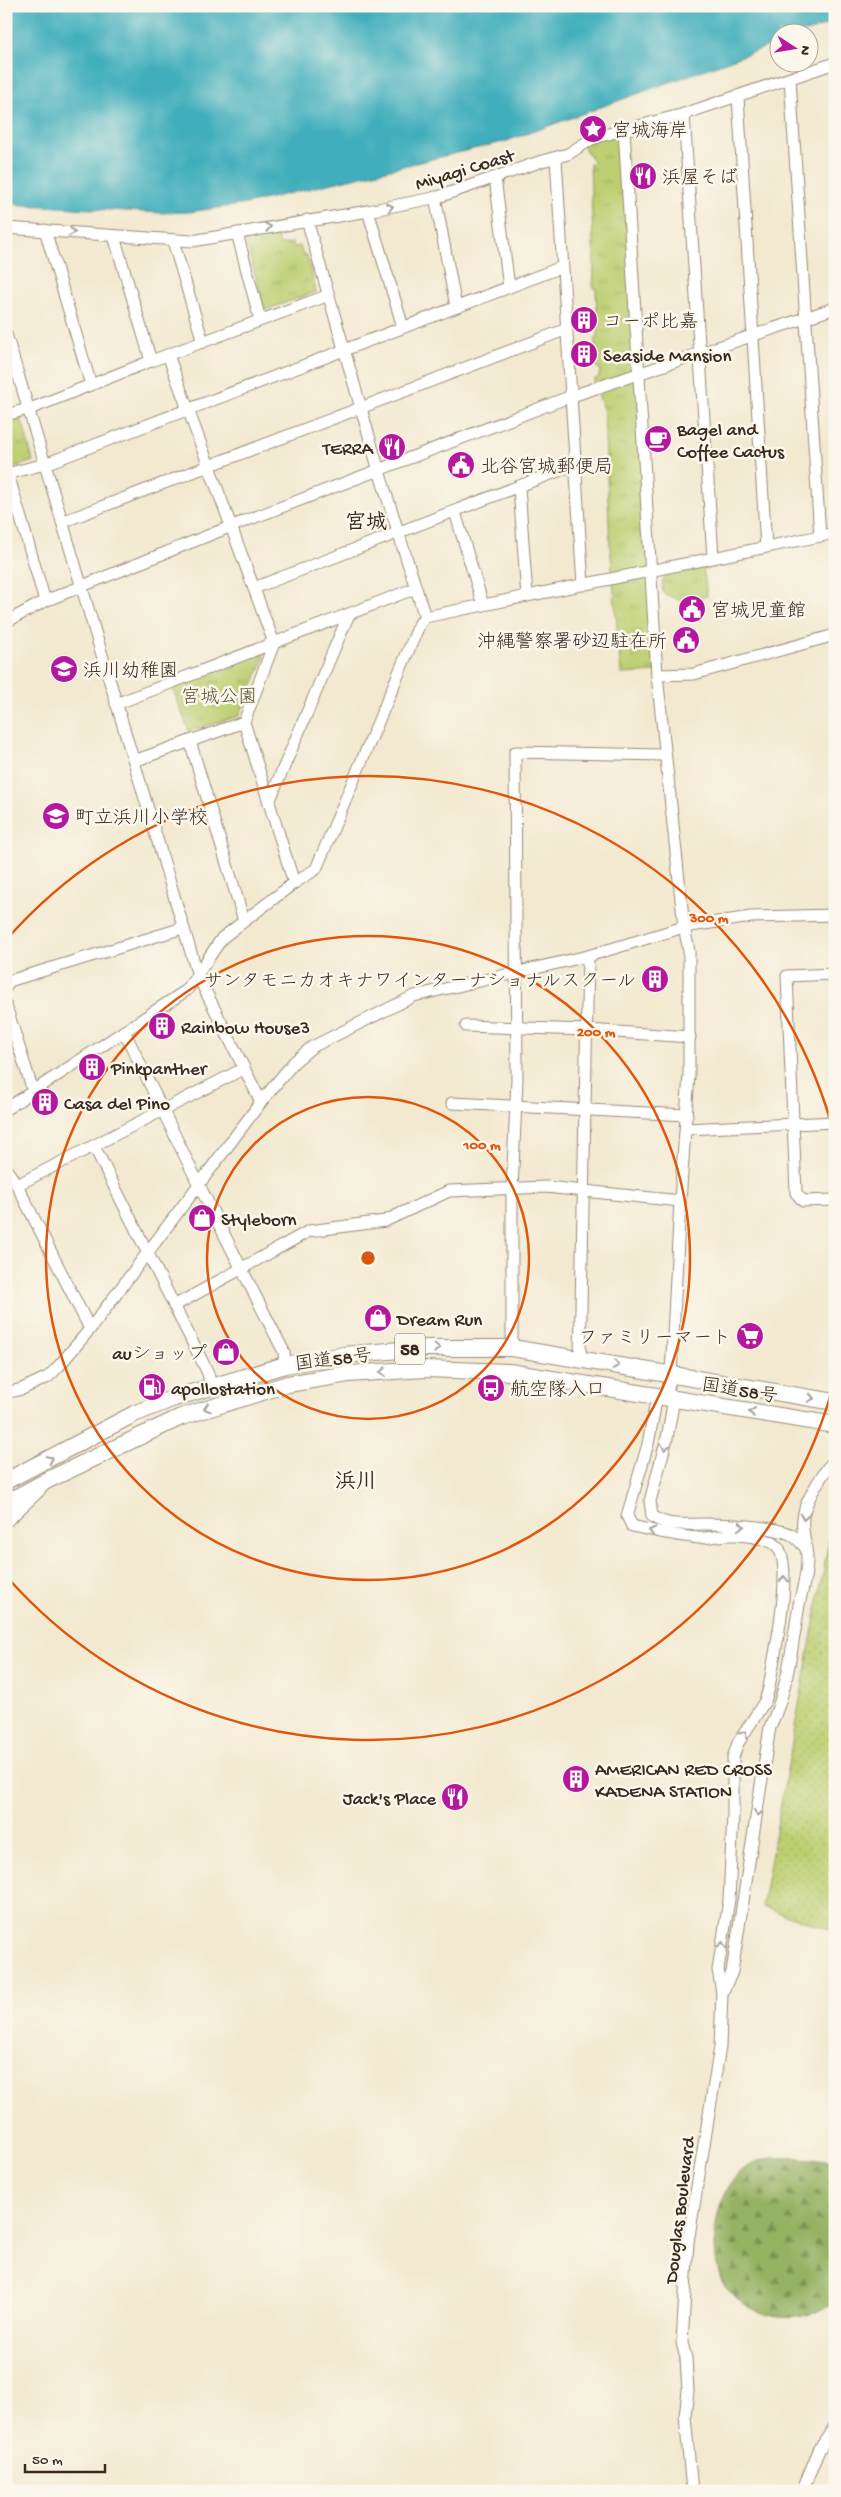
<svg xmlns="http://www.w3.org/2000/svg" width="841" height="2497" viewBox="0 0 841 2497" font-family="'Gochi Hand','Klee One',sans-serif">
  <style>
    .grass { fill: url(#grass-dots); stroke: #7c7c48 }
    .forest { fill: url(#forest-firs); stroke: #686e41 }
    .park { fill: url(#park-tufts); stroke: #7c7c48 }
    .water { fill: #3faebc; stroke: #3d6c6d }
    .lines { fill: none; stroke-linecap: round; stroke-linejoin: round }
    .minor-casing { stroke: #978a77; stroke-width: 13 }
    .major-casing { stroke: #978a77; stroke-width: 16 }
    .highway-casing { stroke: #978a77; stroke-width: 18 }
    .minor { stroke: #fff; stroke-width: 11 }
    .major { stroke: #fff; stroke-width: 14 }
    .highway { stroke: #fff; stroke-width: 16 }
    .oneway { stroke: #a79f9a }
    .ring { fill: none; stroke: #df570d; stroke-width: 2.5 }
    .labels { text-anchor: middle; stroke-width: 5; stroke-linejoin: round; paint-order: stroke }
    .shield { fill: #fbf7ec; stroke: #75685c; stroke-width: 1 }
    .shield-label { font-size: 18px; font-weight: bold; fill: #3b2a1e }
    .poi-label { font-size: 19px; fill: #3b2a1e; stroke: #fbf7ec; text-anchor: start }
    .street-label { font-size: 19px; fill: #3b2a1e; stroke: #fbf7ec }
    .park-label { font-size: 19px; fill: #5c5333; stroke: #fbf7ec }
    .quarter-label { font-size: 21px; font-weight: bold; fill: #3b2a1e; stroke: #fbf7ec }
    .centre { fill: #df570d; stroke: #fbf7ec; stroke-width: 2.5 }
    .ring-label { font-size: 15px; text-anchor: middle; font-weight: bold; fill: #df570d; stroke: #fbf7ec; stroke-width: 5; stroke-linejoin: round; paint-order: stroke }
  </style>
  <defs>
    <pattern id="grass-dots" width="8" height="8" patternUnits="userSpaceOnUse" patternTransform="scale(1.25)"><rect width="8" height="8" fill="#bdcf72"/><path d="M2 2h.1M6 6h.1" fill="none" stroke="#a3b262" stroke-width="1.8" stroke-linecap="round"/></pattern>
    <pattern id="forest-firs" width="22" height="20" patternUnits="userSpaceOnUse" patternTransform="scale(1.25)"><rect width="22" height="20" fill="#96b264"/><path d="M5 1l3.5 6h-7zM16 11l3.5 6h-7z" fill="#7c9152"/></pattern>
    <pattern id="park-tufts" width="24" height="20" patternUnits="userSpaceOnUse" patternTransform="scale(1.25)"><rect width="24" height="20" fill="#bdcf72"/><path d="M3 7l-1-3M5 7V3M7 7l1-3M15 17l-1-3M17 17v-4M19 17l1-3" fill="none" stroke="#a3b262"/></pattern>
  </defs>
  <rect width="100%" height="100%" fill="#fbf7ec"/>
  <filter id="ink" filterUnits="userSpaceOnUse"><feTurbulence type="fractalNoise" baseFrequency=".02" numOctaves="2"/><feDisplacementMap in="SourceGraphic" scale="10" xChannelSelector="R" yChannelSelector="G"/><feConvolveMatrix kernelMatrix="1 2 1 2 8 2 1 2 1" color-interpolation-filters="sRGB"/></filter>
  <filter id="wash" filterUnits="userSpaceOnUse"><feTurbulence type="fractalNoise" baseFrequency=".0096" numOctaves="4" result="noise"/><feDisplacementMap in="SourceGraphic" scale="20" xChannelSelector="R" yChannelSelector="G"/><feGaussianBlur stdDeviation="1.12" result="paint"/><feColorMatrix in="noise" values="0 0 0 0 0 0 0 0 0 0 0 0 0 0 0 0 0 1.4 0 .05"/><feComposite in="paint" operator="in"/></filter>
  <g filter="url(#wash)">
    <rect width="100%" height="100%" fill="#f3e9d0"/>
    <polygon class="grass" points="835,1508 835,1931 762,1907"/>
    <path class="forest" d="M 801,2158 L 835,2162 L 835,2301 C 804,2324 766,2323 737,2298 C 733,2294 726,2289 723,2284 C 706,2246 715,2176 759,2161 C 772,2156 788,2158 801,2158 Z"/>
    <g class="park">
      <polygon points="624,130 657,672 621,674 610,544 604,413 594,380 599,377 600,368 596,367 595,338 598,337 596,289 593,287 594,268 590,164 593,161 582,144"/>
      <polygon points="276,233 280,245 292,243 294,247 300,246 303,255 307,255 316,292 265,310 245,239"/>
      <polygon points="21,417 33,461 12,468 6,468 6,420"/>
      <polygon points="703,567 707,596 683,602 663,593 662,583 666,573"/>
      <polygon points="260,652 265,657 239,716 189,731 172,687"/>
    </g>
    <polygon class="water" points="6,6 835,6 835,22 807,32 778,32 778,43 507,141 246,204 189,212 161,213 6,204"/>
  </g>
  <g filter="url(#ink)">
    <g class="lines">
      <g class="minor-casing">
        <g id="minor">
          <polyline points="790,79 820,536"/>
          <polyline points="738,97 766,547"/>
          <polyline points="684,114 713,557"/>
          <polyline points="624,130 657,675 684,927 689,951 689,1075 680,1201 671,1374 666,1397"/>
          <polyline points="556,159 583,585"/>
          <polyline points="495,178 509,287"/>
          <polyline points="435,197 456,307"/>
          <polyline points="368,211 403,327"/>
          <polyline points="307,220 379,471 425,617"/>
          <polyline points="6,228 192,241 368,211 438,197 542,161 568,154 593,138 684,114 835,63"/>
          <polyline points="45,230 91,385"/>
          <polyline points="237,233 260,320"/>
          <polyline points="114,236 151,361"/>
          <polyline points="173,241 203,342"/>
          <polyline points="6,334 198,976 261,1102"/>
          <polyline points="168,355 274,643 244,722 294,883"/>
          <polyline points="6,415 35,407 151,361 329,295"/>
          <polyline points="6,474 45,464 562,267"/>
          <polyline points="8,474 45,601"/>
          <polyline points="519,488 527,596"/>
          <polyline points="455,512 483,605"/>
          <polyline points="62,522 567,329"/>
          <polyline points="254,588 574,465"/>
          <polyline points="6,622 45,601 232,526 569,397 835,308"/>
          <polyline points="657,675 694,674 835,635"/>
          <polyline points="116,704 416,588"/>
          <polyline points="190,741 244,921"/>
          <polyline points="134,761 244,722"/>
          <polyline points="269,802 349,614"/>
          <polyline points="835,974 787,976 796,1193 803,1201 835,1200"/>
          <polyline points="6,987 9,981 183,928"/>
          <polyline points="6,1006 33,1091"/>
          <polyline points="466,1026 587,1030 690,1037"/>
          <polyline points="124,1031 199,1185 284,1352 285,1365"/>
          <polyline points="452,1103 687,1115"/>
          <polyline points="6,1109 187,990 222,938 294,883 316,869 420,623 425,617 835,533"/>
          <polyline points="686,1129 835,1122"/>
          <polyline points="94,1146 208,1373 211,1387"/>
          <polyline points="6,1169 17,1185"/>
          <polyline points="174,1306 309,1231 385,1221 449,1191 546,1187 680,1201"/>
          <polyline points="90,1329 17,1185 243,1069"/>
          <polyline points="512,1348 512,1190 517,1079 515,752 665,755"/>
          <polyline points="580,1359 588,956"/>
          <polyline points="6,1393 22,1389 48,1377 58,1367 90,1329 261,1102 294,1062 312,1047 414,996 588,956 684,927 751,917 835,915"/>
          <path d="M 657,1396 L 648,1444 L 627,1516 L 632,1526 C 654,1531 676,1536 699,1538 C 712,1538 724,1534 737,1535 C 747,1536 770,1538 777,1546 C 795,1566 773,1660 769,1688 L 765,1701 L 738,1743 L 733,1758 L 733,1815 L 729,1900 L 718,1970 L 722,1993 L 720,2047 L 688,2242 L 682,2343 L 686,2358 L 688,2391 L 685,2416 L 692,2491"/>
          <path d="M 674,1399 L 667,1438 L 650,1501 L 652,1516 C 667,1527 686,1524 705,1524 C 726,1524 771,1526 790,1534 C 796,1537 800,1542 805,1547"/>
          <path d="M 722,1993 L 732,1972 L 770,1727 C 788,1689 792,1646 799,1605 C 802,1590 808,1572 807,1557 C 806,1541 800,1528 804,1512 C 807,1499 825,1468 835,1460"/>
          <polyline points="802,2491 819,2450 835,2426"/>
        </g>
      </g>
      <g class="major-casing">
        <polyline id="major" points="6,1520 38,1490"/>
      </g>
      <g class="highway-casing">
        <g id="highway">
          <polyline points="6,1481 134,1414 174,1398 285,1365 344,1355 422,1348 512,1348 835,1402"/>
          <polyline points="6,1503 50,1479 181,1417 288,1384 348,1374 425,1369 509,1372 835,1425"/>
        </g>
      </g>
      <use href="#minor" class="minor"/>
      <use href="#major" class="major"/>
      <use href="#highway" class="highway"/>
    </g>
    <defs><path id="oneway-chevron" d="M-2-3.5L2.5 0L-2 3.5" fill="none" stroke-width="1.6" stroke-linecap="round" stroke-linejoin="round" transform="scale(1.25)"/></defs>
    <g class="oneway">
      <use href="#oneway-chevron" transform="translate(390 207) rotate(-12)"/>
      <use href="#oneway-chevron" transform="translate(268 227) rotate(-10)"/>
      <use href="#oneway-chevron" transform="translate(72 232) rotate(5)"/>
      <use href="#oneway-chevron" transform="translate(437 1348) rotate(1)"/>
      <use href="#oneway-chevron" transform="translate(616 1365) rotate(10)"/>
      <use href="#oneway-chevron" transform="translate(383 1372) rotate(177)"/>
      <use href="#oneway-chevron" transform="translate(811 1398) rotate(10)"/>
      <use href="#oneway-chevron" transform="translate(207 1408) rotate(161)"/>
      <use href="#oneway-chevron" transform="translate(752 1412) rotate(-171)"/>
      <use href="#oneway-chevron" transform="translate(665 1447) rotate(103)"/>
      <use href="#oneway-chevron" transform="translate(50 1459) rotate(-27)"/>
      <use href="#oneway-chevron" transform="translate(804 1517) rotate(100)"/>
      <use href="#oneway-chevron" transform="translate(741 1526) rotate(8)"/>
      <use href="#oneway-chevron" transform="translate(652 1531) rotate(-166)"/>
      <use href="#oneway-chevron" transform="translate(784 1579) rotate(-91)"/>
      <use href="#oneway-chevron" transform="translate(744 1734) rotate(-56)"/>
      <use href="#oneway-chevron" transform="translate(758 1813) rotate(99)"/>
      <use href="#oneway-chevron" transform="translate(722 1945) rotate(-81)"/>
    </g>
  </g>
  <g class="ring">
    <circle cx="368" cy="1258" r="161"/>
    <circle cx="368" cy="1258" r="322"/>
    <path d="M835 1379A482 482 0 0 1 7 1577M7 939A482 482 0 0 1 835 1137"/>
  </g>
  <defs>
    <g id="sight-disc" transform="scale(1.4375)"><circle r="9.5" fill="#b5179e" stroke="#fbf7ec"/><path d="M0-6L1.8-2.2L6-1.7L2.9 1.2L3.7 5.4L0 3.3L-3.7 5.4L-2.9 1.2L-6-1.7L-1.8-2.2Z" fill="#fff"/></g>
    <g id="restaurant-disc" transform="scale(1.4375)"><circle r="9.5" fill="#b5179e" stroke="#fbf7ec"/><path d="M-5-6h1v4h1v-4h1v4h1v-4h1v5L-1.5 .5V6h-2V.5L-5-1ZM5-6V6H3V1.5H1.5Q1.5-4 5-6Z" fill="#fff"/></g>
    <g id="building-disc" transform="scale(1.4375)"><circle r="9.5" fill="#b5179e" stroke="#fbf7ec"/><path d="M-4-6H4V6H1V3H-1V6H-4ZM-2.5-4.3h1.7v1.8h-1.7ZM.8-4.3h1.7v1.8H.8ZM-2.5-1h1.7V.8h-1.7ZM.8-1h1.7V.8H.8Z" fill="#fff"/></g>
    <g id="cafe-disc" transform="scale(1.4375)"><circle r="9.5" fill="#b5179e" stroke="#fbf7ec"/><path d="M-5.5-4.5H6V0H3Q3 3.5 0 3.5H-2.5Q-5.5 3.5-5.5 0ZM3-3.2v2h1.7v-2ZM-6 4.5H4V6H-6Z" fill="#fff"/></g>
    <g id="civic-disc" transform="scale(1.4375)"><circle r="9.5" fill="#b5179e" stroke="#fbf7ec"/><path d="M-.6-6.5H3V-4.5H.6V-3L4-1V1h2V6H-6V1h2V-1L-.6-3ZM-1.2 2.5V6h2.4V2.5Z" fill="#fff"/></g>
    <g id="school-disc" transform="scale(1.4375)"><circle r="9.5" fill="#b5179e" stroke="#fbf7ec"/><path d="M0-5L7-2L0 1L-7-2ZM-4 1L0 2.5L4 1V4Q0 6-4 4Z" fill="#fff"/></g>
    <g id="shop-disc" transform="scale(1.4375)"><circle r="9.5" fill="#b5179e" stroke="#fbf7ec"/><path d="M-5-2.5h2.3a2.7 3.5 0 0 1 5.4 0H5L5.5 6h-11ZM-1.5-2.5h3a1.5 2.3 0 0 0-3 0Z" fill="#fff"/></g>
    <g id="supermarket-disc" transform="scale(1.4375)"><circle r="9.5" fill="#b5179e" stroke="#fbf7ec"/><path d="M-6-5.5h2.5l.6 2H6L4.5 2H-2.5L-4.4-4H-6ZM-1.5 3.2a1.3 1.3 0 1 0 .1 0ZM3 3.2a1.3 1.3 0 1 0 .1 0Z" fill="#fff"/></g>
    <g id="fuel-disc" transform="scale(1.4375)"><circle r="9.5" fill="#b5179e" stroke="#fbf7ec"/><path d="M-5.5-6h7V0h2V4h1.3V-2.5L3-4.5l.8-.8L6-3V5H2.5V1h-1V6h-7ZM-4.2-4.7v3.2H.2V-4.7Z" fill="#fff"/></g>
    <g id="bus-disc" transform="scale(1.4375)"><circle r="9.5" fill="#b5179e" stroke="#fbf7ec"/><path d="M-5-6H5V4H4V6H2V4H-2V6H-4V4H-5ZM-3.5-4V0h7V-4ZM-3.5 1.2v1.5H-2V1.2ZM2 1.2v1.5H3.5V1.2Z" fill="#fff"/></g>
  </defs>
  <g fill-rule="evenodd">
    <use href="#sight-disc" x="593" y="129"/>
    <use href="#restaurant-disc" x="643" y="176"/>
    <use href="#building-disc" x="584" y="320"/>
    <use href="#building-disc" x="584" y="354"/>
    <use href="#cafe-disc" x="658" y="439"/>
    <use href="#restaurant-disc" x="392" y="447"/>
    <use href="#civic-disc" x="461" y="465"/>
    <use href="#civic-disc" x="692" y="609"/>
    <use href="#civic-disc" x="686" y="640"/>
    <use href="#school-disc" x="64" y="669"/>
    <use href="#school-disc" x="56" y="816"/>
    <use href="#building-disc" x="655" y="979"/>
    <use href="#building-disc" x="162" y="1026"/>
    <use href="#building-disc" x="92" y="1067"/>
    <use href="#building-disc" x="45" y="1102"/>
    <use href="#shop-disc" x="202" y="1218"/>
    <use href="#shop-disc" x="378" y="1318"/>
    <use href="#supermarket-disc" x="750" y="1336"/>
    <use href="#shop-disc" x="226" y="1352"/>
    <use href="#fuel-disc" x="152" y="1387"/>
    <use href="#bus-disc" x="491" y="1388"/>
    <use href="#building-disc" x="576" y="1779"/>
    <use href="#restaurant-disc" x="455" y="1797"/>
  </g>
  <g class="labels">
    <rect class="shield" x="395" y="1333.5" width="30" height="31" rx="4"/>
    <g class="shield-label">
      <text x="410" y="1355">58</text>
    </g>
    <g class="poi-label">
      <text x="612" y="136">宮城海岸</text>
      <text x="662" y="183">浜屋そば</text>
      <text x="603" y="327">コーポ比嘉</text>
      <text x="603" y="361">Seaside Mansion</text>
      <text x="677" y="435">Bagel and<tspan x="677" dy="22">Coffee Cactus</tspan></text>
      <text x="373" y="454" text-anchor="end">TERRA</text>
      <text x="480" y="472">北谷宮城郵便局</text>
      <text x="711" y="616">宮城児童館</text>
      <text x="667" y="647" text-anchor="end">沖縄警察署砂辺駐在所</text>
      <text x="83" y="676">浜川幼稚園</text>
      <text x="75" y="823">町立浜川小学校</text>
      <text x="636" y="986" text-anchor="end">サンタモニカオキナワインターナショナルスクール</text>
      <text x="181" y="1033">Rainbow House3</text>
      <text x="111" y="1074">Pinkpanther</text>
      <text x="64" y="1109">Casa del Pino</text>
      <text x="221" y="1225">Styleborn</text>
      <text x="397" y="1325">Dream Run</text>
      <text x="731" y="1343" text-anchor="end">ファミリーマート</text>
      <text x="207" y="1359" text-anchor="end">auショップ</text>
      <text x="171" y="1394">apollostation</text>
      <text x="510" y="1395">航空隊入口</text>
      <text x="595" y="1775">AMERICAN RED CROSS<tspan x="595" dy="22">KADENA STATION</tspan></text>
      <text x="436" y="1804" text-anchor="end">Jack's Place</text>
    </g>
    <g class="street-label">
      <text transform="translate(464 168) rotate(-17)" y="7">Miyagi Coast</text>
      <text transform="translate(333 1358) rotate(-7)" y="7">国道58号</text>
      <text transform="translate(740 1389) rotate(9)" y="7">国道58号</text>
      <text transform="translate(678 2210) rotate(-83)" y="7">Douglas Boulevard</text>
    </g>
    <g class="park-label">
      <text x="219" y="702">宮城公園</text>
    </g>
    <g class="quarter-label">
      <text x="366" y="528">宮城</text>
      <text x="356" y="1487">浜川</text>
    </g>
  </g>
  <circle cx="368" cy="1258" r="8" class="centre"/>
  <g class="ring-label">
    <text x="709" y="922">300 m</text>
    <text x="596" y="1036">200 m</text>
    <text x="482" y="1149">100 m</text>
  </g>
  <rect width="841" height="2497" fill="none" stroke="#fbf7ec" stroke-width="25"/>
  <g transform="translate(794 48) rotate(102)"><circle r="24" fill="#fbf7ec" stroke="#aea59a"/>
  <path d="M0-4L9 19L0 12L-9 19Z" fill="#b5179e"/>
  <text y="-8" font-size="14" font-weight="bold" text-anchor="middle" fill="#3b2a1e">N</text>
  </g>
  <path d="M25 2464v8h80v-8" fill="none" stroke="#3b2a1e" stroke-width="2.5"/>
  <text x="32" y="2464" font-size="15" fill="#3b2a1e" stroke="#fbf7ec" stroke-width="4" paint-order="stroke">50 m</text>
</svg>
